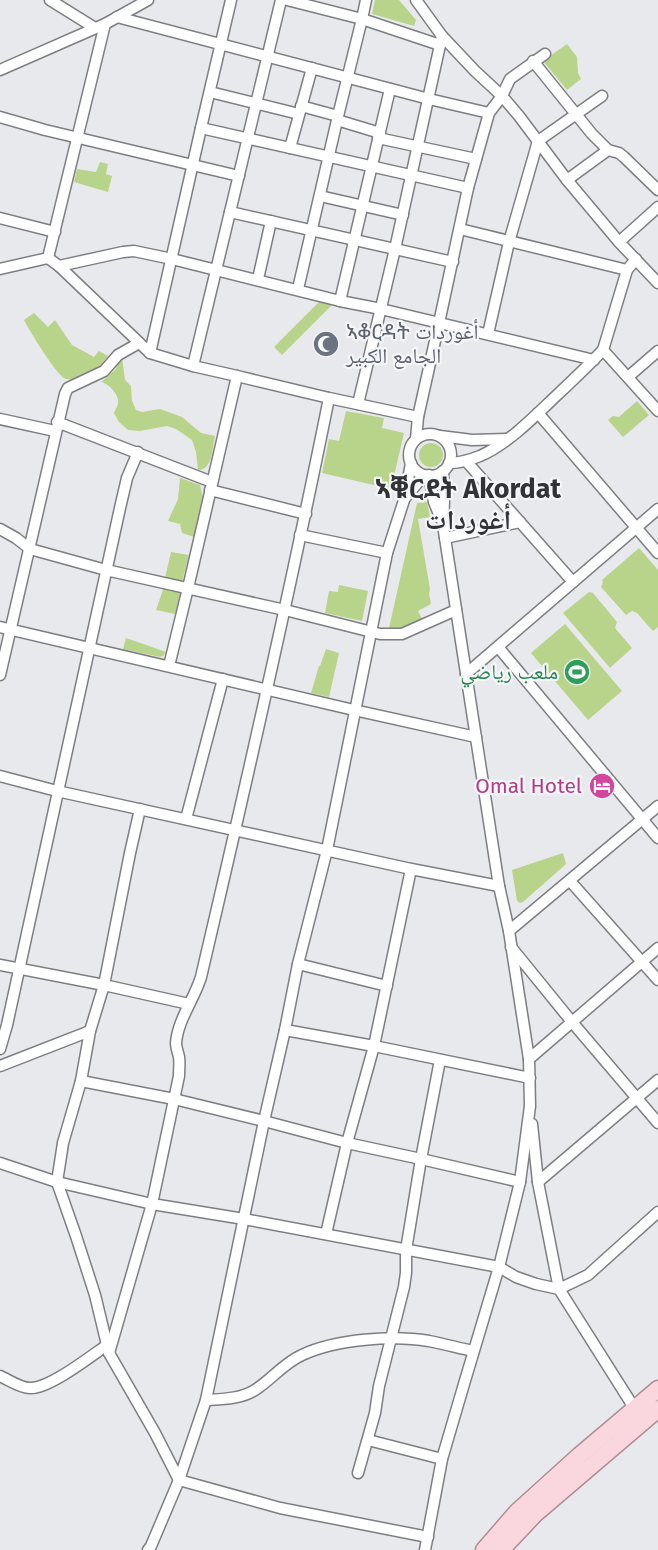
<svg xmlns="http://www.w3.org/2000/svg" width="658" height="1550" viewBox="0 0 658 1550" font-family="'Fira Sans','Noto Naskh Arabic','Noto Sans Ethiopic',sans-serif">
  <style>
    .green { fill: #b8d48a }
    .lines { fill: none; stroke-linecap: round; stroke-linejoin: round }
    .street-casing { stroke: #7d7e81; stroke-width: 13 }
    .primary-casing { stroke: #b18b95; stroke-width: 19 }
    .street { stroke: #fff; stroke-width: 10 }
    .primary { stroke: #fad7df; stroke-width: 16 }
    .labels { text-anchor: middle; stroke-width: 4.5; stroke-linejoin: round; paint-order: stroke }
    .worship-label { font-size: 21px; fill: #5b616d; stroke: #f5f6f9; text-anchor: start }
    .leisure-label { font-size: 21px; fill: #27864d; stroke: #f5f6f9; text-anchor: end }
    .hotel-label { font-size: 21px; fill: #b23c85; stroke: #f5f6f9; text-anchor: end }
    .district-label { font-size: 27px; font-weight: bold; fill: #323336; stroke: #f5f6f9 }
  </style>
  <rect width="100%" height="100%" fill="#e8e9ec"/>
  <g class="green">
    <polygon points="375,0 399,0 416,20 414,26 372,14"/>
    <polygon points="567,44 577,57 578,73 581,79 567,90 543,61"/>
    <polygon points="100,162 108,164 106,174 112,176 108,192 74,182 77,169 96,172"/>
    <polygon points="320,301 334,303 282,355 274,347"/>
    <path d="M 34,313 L 48,327 L 55,320 L 72,345 L 94,357 L 99,351 L 108,356 C 105,359 102,364 99,367 C 92,374 73,383 64,378 C 56,374 29,330 24,320 Z"/>
    <path d="M 122,357 L 125,380 L 131,386 L 132,401 L 136,410 L 142,412 L 160,409 L 182,417 L 201,433 L 215,436 C 212,448 213,470 198,470 L 196,452 L 192,440 L 176,429 L 167,426 L 140,431 L 128,430 L 119,422 L 114,413 C 115,410 117,407 118,404 C 120,395 108,383 101,382 L 115,370 Z"/>
    <polygon points="637,401 649,415 623,437 608,420 613,416 619,417"/>
    <polygon points="346,411 384,418 382,428 404,433 391,489 322,473 329,439 339,441"/>
    <circle cx="431" cy="455" r="12"/>
    <polygon points="180,478 200,485 203,497 194,537 182,533 180,524 168,521 178,499"/>
    <polygon points="427,502 430,517 418,519 430,589 429,594 431,604 418,611 423,621 403,631 389,628 417,503"/>
    <polygon points="639,548 658,570 658,627 653,631 637,613 632,611 626,615 601,587 603,582 602,580"/>
    <polygon points="171,552 189,555 182,582 165,578"/>
    <polygon points="339,585 368,591 362,621 325,613 329,591 338,592"/>
    <polygon points="164,587 181,592 175,614 156,610"/>
    <polygon points="589,592 593,593 617,622 615,628 632,648 610,668 563,613"/>
    <polygon points="565,624 622,691 588,720 531,653"/>
    <polygon points="126,638 166,652 163,656 160,657 123,649"/>
    <polygon points="326,649 339,653 329,697 311,693 319,666 320,666"/>
    <polygon points="563,853 566,864 523,902 520,903 517,901 512,870"/>
  </g>
  <g class="lines">
    <g class="street-casing">
      <g id="street">
        <polyline points="50,0 95,28"/>
        <polyline points="287,0 362,19 440,45"/>
        <polyline points="416,0 442,36 475,71 502,96 519,116 567,180 619,242 658,283"/>
        <polyline points="117,17 429,99 489,113"/>
        <polyline points="533,61 592,134 608,150 619,153 624,157 658,190"/>
        <polyline points="0,70 105,24"/>
        <polyline points="210,92 299,114"/>
        <polyline points="301,106 338,116"/>
        <polyline points="0,117 45,130 239,176"/>
        <polyline points="337,120 380,133"/>
        <polyline points="201,128 468,188"/>
        <polyline points="378,138 476,159"/>
        <polyline points="290,148 312,68"/>
        <polyline points="567,180 608,150"/>
        <polyline points="320,196 403,215"/>
        <polyline points="230,212 453,262"/>
        <polyline points="0,218 55,232"/>
        <polyline points="460,229 627,270"/>
        <polyline points="619,242 658,207"/>
        <polyline points="48,258 105,24 148,0"/>
        <polyline points="59,266 150,353 193,366 237,376 329,398 418,417"/>
        <polyline points="0,269 48,258 59,266 123,252 134,251 172,259 340,301 381,309 594,360"/>
        <polyline points="258,279 271,221"/>
        <polyline points="298,289 338,116 362,19 366,0"/>
        <polyline points="340,301 390,89"/>
        <polyline points="488,334 509,242 538,141 602,96"/>
        <polyline points="603,350 658,411"/>
        <polyline points="150,353 201,128 231,0"/>
        <polyline points="193,366 281,0"/>
        <polyline points="628,377 658,351"/>
        <polyline points="358,404 395,249 442,36"/>
        <polyline points="538,413 658,553"/>
        <polyline points="0,419 55,431"/>
        <polyline points="57,422 212,482"/>
        <circle cx="430" cy="455" r="21"/>
        <polyline points="440,436 472,440 507,439"/>
        <polyline points="416,439 418,417 439,323 468,188 489,113 502,96 510,79 545,54"/>
        <polyline points="466,461 573,582"/>
        <path d="M 449,463 C 460,463 470,460 480,456 C 508,444 535,416 556,396 C 572,381 588,366 603,350 L 627,270 L 636,259"/>
        <polyline points="429,475 434,502 441,519"/>
        <polyline points="210,490 306,514"/>
        <polyline points="406,497 424,475"/>
        <polyline points="0,529 16,538 30,549 106,570 285,610 380,634 402,634 456,610"/>
        <polyline points="300,535 387,553"/>
        <polyline points="445,538 520,522"/>
        <polyline points="0,627 354,710 476,737"/>
        <polyline points="498,647 658,838"/>
        <polyline points="169,666 188,588 237,376"/>
        <polyline points="466,674 658,509"/>
        <polyline points="0,675 65,394 68,388 104,371 118,355 139,343"/>
        <polyline points="0,776 57,791 411,869 499,886"/>
        <polyline points="186,819 223,679"/>
        <polyline points="570,881 658,980"/>
        <polyline points="509,931 658,806"/>
        <polyline points="511,947 572,1022 658,1123"/>
        <polyline points="298,964 387,986"/>
        <polyline points="0,965 104,985 130,853 140,809"/>
        <polyline points="189,1004 104,985 90,1031 81,1081 174,1099 264,1121 347,1143 421,1159 520,1182"/>
        <polyline points="285,1030 374,1046 530,1078"/>
        <polyline points="0,1049 7,1025 120,508 127,478 138,452"/>
        <polyline points="529,1059 658,948"/>
        <polyline points="0,1066 90,1031"/>
        <polyline points="81,1081 63,1143 57,1182 76,1236 95,1295 109,1353 155,1433 179,1480 280,1508 428,1537"/>
        <polyline points="532,1124 538,1182 559,1289 638,1414"/>
        <polyline points="0,1163 57,1182 152,1204 244,1219 499,1267 516,1277 536,1284 559,1289 588,1275 658,1212"/>
        <polyline points="538,1182 658,1080"/>
        <polyline points="326,1234 347,1143 374,1046 411,869"/>
        <path d="M 109,1353 L 152,1204 L 179,1076 C 179,1069 180,1063 179,1057 C 178,1052 176,1048 176,1043 C 178,1019 194,1000 201,977 C 246,785 290,592 329,398"/>
        <path d="M 0,1376 C 9,1380 20,1388 30,1388 C 49,1389 91,1356 107,1345"/>
        <path d="M 206,1400 C 222,1399 241,1399 255,1390 C 272,1379 284,1363 302,1355 C 336,1339 393,1335 429,1341 C 444,1344 459,1348 473,1351"/>
        <polyline points="368,1440 442,1459"/>
        <polyline points="358,1473 375,1413 379,1386 404,1287 406,1273 406,1250 421,1159 440,1060"/>
        <polyline points="148,1550 151,1546 179,1480 206,1400 264,1121 285,1030 298,964 327,850 387,553 405,497 411,463"/>
        <polyline points="425,1550 442,1459 464,1384 499,1267 520,1182 530,1106 529,1059 509,931 499,886 443,525 444,501 443,471"/>
      </g>
    </g>
    <g class="primary-casing">
      <g id="primary">
        <polyline points="484,1550 517,1512 580,1455 658,1389"/>
        <polyline points="501,1550 535,1514 658,1409"/>
      </g>
    </g>
    <use href="#street" class="street"/>
    <use href="#primary" class="primary"/>
  </g>
  <defs>
    <g id="mosque-disc" transform="scale(1.35)"><circle r="9.5" fill="#6b7280" stroke="#f5f6f9"/><path d="M3.5-4.9A6 6 0 1 0 3.5 4.9A5 5 0 1 1 3.5-4.9Z" fill="#fff"/></g>
    <g id="stadium-disc" transform="scale(1.35)"><circle r="9.5" fill="#2e9e5b" stroke="#f5f6f9"/><path d="M0-5a6.5 5 0 1 0 0 10a6.5 5 0 1 0 0-10ZM-3.5-1.8h7v3.6h-7Z" fill="#fff"/></g>
    <g id="hotel-disc" transform="scale(1.35)"><circle r="9.5" fill="#d1479c" stroke="#f5f6f9"/><path d="M-6-4.5h1.5V1H6V5H4.5V3h-9V5H-6ZM-4 0a1.8 1.8 0 1 1 3.6 0ZM.5 0V-2.5h3Q6-2.5 6 0Z" fill="#fff"/></g>
  </defs>
  <g fill-rule="evenodd">
    <use href="#mosque-disc" x="326" y="344"/>
    <use href="#stadium-disc" x="577" y="672"/>
    <use href="#hotel-disc" x="602" y="786"/>
  </g>
  <g class="labels">
    <g class="worship-label">
      <text x="346" y="339">ኣቆርዳት أغوردات<tspan x="346" dy="24">الجامع الكبير</tspan></text>
    </g>
    <g class="leisure-label">
      <text x="558" y="679">ملعب رياضي</text>
    </g>
    <g class="hotel-label">
      <text x="582" y="793">Omal Hotel</text>
    </g>
    <g class="district-label">
      <text x="468" y="498">ኣቑርደት Akordat<tspan x="468" dy="31">أغوردات</tspan></text>
    </g>
  </g>
</svg>
